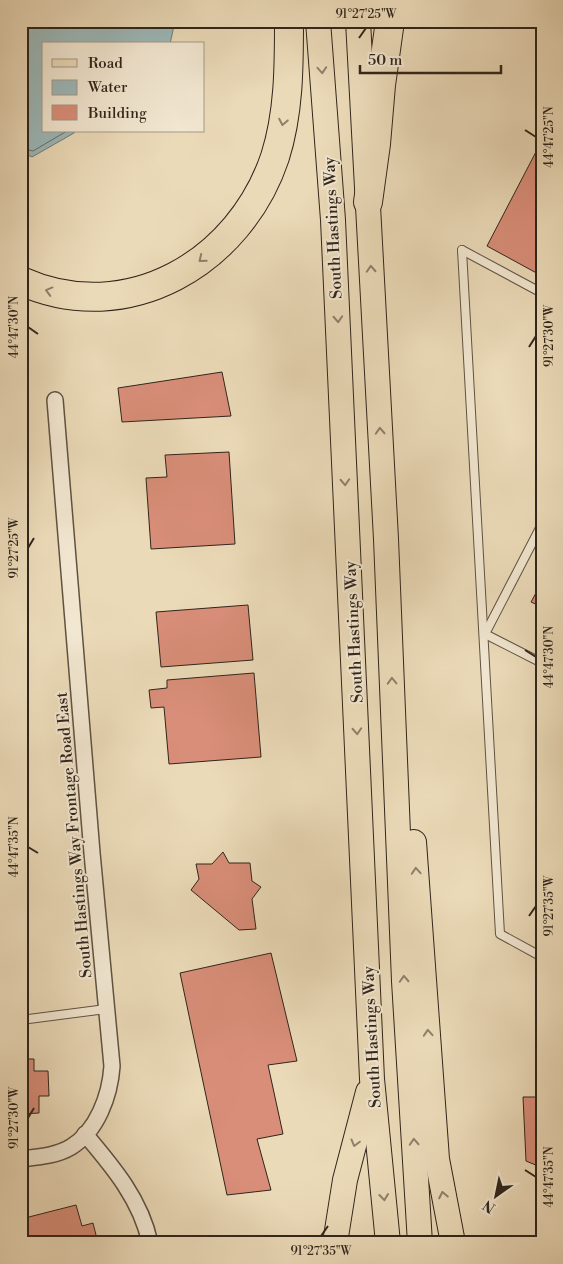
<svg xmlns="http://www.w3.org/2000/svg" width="563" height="1264" viewBox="0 0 563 1264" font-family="'Libre Bodoni',serif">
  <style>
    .water { fill: #9cb8b9; stroke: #717d7a }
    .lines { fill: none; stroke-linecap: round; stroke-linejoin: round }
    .shore { stroke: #666e6a; stroke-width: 1 }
    .building { fill: #d98e79; stroke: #30251b }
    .lane-casing { stroke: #5f5242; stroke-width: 10 }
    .street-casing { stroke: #5f5242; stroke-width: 18 }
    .primary-casing { stroke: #30251b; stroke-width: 26 }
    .highway-casing { stroke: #30251b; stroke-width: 30 }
    .lane { stroke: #f2e7d1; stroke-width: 8 }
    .street { stroke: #f2e7d1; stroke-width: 15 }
    .primary { stroke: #ebdab8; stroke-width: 24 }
    .highway { stroke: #ebdab8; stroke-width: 28 }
    .oneway { stroke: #8e806a }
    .ticks { fill: none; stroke: #30251b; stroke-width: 2 }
    .labels { text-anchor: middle; stroke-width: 4; stroke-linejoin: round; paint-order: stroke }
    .street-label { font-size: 16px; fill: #30251b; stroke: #f2e7d1 }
    .neatline { fill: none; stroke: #30251b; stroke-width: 2 }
    .ticks-label { font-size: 12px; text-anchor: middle; fill: #30251b }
  </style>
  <rect width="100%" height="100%" fill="#ebdab8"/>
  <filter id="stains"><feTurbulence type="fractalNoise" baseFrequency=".004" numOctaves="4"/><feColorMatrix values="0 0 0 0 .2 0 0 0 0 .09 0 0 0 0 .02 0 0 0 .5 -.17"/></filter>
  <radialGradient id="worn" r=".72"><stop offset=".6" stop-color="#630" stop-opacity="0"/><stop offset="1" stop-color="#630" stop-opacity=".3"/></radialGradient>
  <polygon class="water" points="27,21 175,21 170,44 44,44 44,131 75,131 74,133 32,157 21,152 21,31"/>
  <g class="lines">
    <polyline class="shore" points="21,148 33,151 67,131"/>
  </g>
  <g class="building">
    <polygon points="539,146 542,147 542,276 487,246"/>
    <polygon points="222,372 231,416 122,422 118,388"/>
    <polygon points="229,452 235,544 151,549 146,478 167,477 165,455"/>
    <polygon points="542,582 542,607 531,602"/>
    <polygon points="248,605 253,660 161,667 156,612"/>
    <polygon points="254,673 261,757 169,764 164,707 151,708 149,690 167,688 167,680"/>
    <polygon points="223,852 229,863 250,863 252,881 261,887 252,899 256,929 239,930 191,890 199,879 196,864 212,864"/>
    <polygon points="271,953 297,1061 268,1065 283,1134 257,1139 271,1190 227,1195 180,973"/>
    <polygon points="21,1059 34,1059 34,1071 48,1071 49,1096 39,1096 39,1113 21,1114"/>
    <polygon points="523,1097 542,1097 542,1159 538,1166 526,1161"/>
    <polygon points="76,1205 82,1226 93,1223 98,1243 21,1243 21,1219"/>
  </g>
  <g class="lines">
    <g class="lane-casing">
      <g id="lane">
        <polyline points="462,250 500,934 542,957"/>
        <polyline points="462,250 542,293"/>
        <polyline points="486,632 542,524"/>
        <polyline points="485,634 542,663"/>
        <polyline points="21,1020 106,1009"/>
      </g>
    </g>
    <g class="street-casing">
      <g id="street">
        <path d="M 85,1134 C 113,1167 141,1200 150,1243"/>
        <path d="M 21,1159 C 38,1157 56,1156 71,1147 C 97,1131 110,1096 112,1066 L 92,853 L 55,400"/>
      </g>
    </g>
    <g class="primary-casing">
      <g id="primary">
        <polyline points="318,21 333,220 372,1079 388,1243"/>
        <polyline points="358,21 386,539 404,981 420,1243"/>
        <polyline points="414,842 437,1159 453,1243"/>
        <polyline points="335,1243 345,1180 368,1092"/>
      </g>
    </g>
    <g class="highway-casing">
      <g id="highway">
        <polyline points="368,202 376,144 381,85 390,21"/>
        <path d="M 21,281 C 128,329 240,262 275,157 C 289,113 289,67 289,21"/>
      </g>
    </g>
    <use href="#lane" class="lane"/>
    <use href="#street" class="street"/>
    <use href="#primary" class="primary"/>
    <use href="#highway" class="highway"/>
  </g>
  <defs><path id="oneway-chevron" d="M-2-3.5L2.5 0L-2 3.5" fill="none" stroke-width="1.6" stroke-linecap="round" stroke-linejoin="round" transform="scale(1.25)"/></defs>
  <g class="oneway">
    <use href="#oneway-chevron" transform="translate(322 70) rotate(86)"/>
    <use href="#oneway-chevron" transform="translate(283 122) rotate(101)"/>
    <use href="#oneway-chevron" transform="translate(202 259) rotate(141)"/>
    <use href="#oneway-chevron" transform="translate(371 269) rotate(-93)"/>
    <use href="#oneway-chevron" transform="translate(49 291) rotate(-165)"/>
    <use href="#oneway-chevron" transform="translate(338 319) rotate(87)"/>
    <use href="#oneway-chevron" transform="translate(380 431) rotate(-93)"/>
    <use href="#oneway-chevron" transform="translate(345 482) rotate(87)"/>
    <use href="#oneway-chevron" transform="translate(392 681) rotate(-92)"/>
    <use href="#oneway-chevron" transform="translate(357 731) rotate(87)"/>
    <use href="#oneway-chevron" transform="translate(416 871) rotate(-94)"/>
    <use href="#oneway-chevron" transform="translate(404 979) rotate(-93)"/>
    <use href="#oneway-chevron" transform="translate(428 1033) rotate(-94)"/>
    <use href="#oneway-chevron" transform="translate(414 1142) rotate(-93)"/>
    <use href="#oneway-chevron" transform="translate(355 1143) rotate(105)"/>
    <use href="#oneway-chevron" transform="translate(443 1195) rotate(-101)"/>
    <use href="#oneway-chevron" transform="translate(384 1197) rotate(84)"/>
  </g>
  <path class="ticks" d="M 359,38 L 366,28M 525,130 L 536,137M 28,327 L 38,334M 529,347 L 536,336M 28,548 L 34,538M 525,650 L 536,657M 28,847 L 38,853M 529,916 L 536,906M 28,1118 L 34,1108M 525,1170 L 536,1177M 321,1236 L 328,1226"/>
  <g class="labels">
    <g class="street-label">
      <text transform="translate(332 228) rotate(-93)" y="6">South Hastings Way</text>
      <text transform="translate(353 632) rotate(-93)" y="6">South Hastings Way</text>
      <text transform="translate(73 835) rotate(-95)" y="6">South Hastings Way Frontage Road East</text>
      <text transform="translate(371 1037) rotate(-93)" y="6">South Hastings Way</text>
    </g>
  </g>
  <rect width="563" height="1264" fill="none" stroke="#ebdab8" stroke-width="55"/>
  <rect x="42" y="42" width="162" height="90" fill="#f2e7d1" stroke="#a49988"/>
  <rect x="52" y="59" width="25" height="8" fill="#ebdab8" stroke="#a49988"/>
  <text x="88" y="68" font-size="15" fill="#30251b">Road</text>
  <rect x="52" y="80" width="25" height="15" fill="#9cb8b9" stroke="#a49988"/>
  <text x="88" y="92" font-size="15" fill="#30251b">Water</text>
  <rect x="52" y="105" width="25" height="15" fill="#d98e79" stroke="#a49988"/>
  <text x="88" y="118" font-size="15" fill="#30251b">Building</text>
  <g transform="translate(496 1196) rotate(213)" stroke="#f2e7d1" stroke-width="4" paint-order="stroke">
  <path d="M0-4L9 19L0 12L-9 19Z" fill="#30251b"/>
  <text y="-8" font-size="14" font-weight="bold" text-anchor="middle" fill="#30251b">N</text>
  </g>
  <path d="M360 65v8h141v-8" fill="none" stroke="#30251b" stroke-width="2.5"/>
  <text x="368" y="65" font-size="15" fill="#30251b" stroke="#f2e7d1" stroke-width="4" paint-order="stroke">50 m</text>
  <rect x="28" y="28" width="508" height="1208" class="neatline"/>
  <g class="ticks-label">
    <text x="366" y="18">91°27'25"W</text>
    <text transform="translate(549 137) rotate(-90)" y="4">44°47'25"N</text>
    <text transform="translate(14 327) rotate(-90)" y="4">44°47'30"N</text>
    <text transform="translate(549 336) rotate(-90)" y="4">91°27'30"W</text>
    <text transform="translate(14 548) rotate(-90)" y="4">91°27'25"W</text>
    <text transform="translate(549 657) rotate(-90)" y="4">44°47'30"N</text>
    <text transform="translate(14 847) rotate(-90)" y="4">44°47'35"N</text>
    <text transform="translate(549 906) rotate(-90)" y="4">91°27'35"W</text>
    <text transform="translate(14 1118) rotate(-90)" y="4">91°27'30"W</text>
    <text transform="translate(549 1177) rotate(-90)" y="4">44°47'35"N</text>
    <text x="321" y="1255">91°27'35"W</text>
  </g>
  <rect width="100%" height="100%" filter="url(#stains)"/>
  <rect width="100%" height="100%" fill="url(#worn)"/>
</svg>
